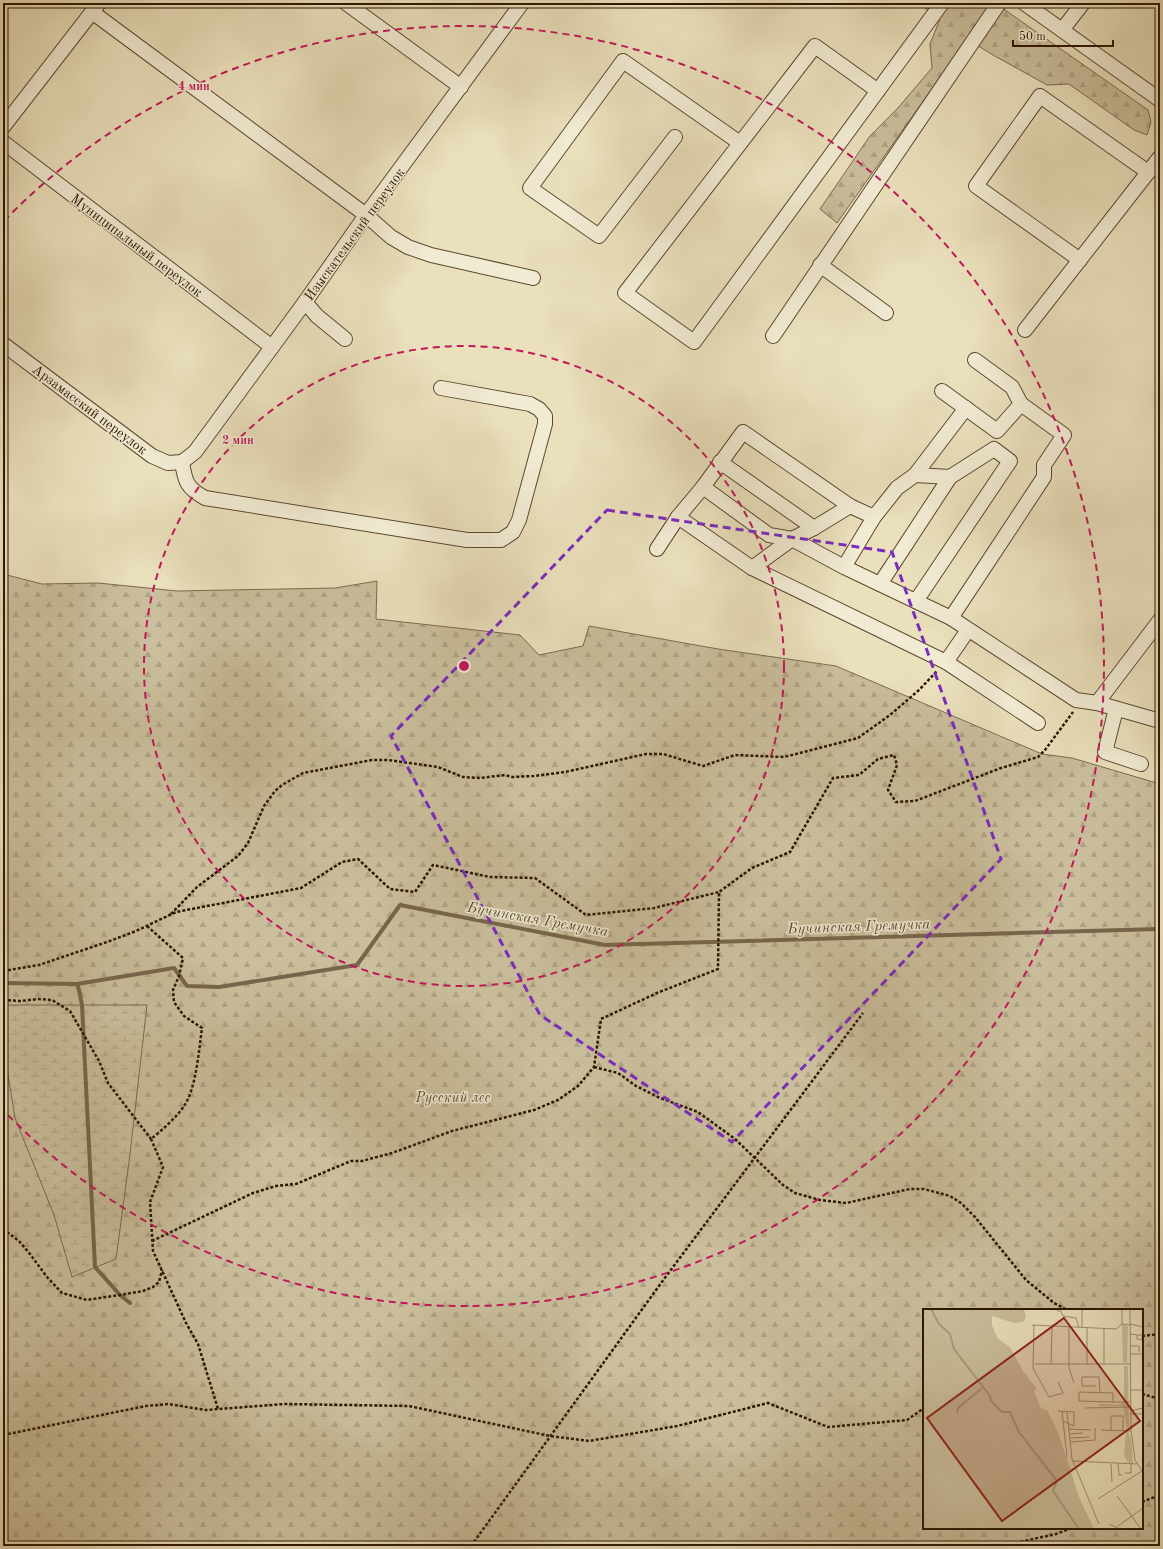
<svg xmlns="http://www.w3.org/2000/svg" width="1163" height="1549" viewBox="0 0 1163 1549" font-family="'Old Standard TT',serif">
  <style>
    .forest { fill: url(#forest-firs); stroke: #7b6a4f; fill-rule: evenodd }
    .wetland { fill: url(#wetland-marsh); stroke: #7b6a4f }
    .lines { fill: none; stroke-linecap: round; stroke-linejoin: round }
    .stream { stroke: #77664c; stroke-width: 4 }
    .minor-casing { stroke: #5c4830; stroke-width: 16 }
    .path { stroke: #2c1602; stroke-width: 2.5; stroke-dasharray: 3 2; stroke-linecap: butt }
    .minor { stroke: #f1ebd3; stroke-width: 14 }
    .marked { fill: none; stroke: #7b2cbf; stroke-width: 3; stroke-dasharray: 8 5; stroke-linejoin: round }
    .ring { fill: none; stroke: #c2185b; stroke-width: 2; stroke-dasharray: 7 5 }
    .labels { text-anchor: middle; stroke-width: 3; stroke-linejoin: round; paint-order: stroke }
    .street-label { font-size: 14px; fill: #2c1602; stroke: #f1ebd3 }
    .park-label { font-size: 14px; font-style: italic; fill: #5b4830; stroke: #f1ebd3 }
    .water-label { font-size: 15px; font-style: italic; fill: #5e4b33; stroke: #f1ebd3 }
    .inset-river { fill: none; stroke: #a99b7d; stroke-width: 2 }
    .inset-road { fill: none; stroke: #9e8f72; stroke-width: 1 }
    .view { fill: #8f2418; fill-opacity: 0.15; stroke: #8f2418; stroke-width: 2 }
    .inset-edge { fill: none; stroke: #2c1602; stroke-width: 2 }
    .centre { fill: #c2185b; stroke: #f1ebd3; stroke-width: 2 }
    .ring-label { font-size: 12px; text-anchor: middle; font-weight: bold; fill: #c2185b; stroke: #f1ebd3; stroke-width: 3; stroke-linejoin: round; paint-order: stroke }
  </style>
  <defs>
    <pattern id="forest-firs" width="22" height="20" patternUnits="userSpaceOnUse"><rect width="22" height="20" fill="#cabe9c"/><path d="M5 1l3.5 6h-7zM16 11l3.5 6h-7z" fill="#aea385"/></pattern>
    <pattern id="wetland-marsh" width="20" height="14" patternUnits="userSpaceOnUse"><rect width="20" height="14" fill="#cabe9c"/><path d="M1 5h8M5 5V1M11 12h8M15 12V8" fill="none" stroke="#aea385"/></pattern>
  </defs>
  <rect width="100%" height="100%" fill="#eae0bc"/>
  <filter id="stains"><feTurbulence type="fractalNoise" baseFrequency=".005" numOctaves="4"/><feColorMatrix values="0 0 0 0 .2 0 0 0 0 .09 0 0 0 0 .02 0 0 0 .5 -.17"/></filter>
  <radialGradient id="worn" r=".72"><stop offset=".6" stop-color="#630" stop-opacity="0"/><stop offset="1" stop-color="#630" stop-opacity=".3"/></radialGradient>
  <g class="forest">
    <polygon points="918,3 995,3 1148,110 1151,122 1147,135 1134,130 1069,84 1047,85 993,55 967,39 837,223 820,209 870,136 897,109 932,68 930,44 940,19"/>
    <path d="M 3,574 L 42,584 L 98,583 L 177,591 L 335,588 L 377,581 L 376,619 L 520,635 L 539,655 L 583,646 L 589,626 L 718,649 L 836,666 L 1042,754 L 1072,758 L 1160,784 L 1160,1546 L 3,1546 ZM 924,1310 L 1142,1310 L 1142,1528 L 924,1528 Z"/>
  </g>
  <polygon class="wetland" points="3,1005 147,1005 130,1154 116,1259 72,1277 54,1215 15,1118 3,1043"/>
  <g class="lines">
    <g class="stream">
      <polyline points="3,983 77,984 174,968 187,986 219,987 357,965 400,905 605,945 1158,929 1160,932"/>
      <polyline points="77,984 79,990 82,1005 95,1267 120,1295 130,1303"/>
    </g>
    <g class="minor-casing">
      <g id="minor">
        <polyline points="346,3 461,87"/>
        <polyline points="1024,3 1160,100"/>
        <polyline points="92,12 366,215 391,237 408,247 431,255 533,278"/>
        <polyline points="1062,30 1083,3"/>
        <polyline points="878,91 815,46 625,293 694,342 942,3"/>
        <polyline points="3,127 99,3"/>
        <polyline points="675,137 599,236 530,188 623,61 740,143"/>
        <polyline points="3,142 272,347"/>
        <polyline points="1080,260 976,186 1040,96 1148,172"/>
        <polyline points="820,265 886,313"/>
        <polyline points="305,302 317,316 345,339"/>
        <polyline points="1025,330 1160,157"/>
        <polyline points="773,336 999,3"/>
        <polyline points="3,344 152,456 168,463 182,462"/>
        <polyline points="942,391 997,431 1021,404"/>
        <path d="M 182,462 C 185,482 187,488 205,498 L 467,540 L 501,540 L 513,532 L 519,520 L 545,424 L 545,416 L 539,409 L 530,404 L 441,388"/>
        <polyline points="182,462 195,452 305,302 366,215 522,3"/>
        <polyline points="720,462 814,528"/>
        <polyline points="915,475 950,477 994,449 1010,461 916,601"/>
        <polyline points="703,487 769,535 792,539 844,567 951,618 1076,700 1097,703 1160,721"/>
        <polyline points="678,517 752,568 946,662 1038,723"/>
        <polyline points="657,549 678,517 703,487 743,432 850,506"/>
        <polyline points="844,567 874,517 897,488 915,475 966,408"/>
        <polyline points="752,568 792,539 814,528 850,506 874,517"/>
        <polyline points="880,584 950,477"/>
        <polyline points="951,618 1044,477 1044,465 1064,435 1021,404 1012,387 975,360"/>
        <polyline points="946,662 968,630"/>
        <polyline points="1097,703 1160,620"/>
        <polyline points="1116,709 1105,752 1141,764"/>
      </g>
    </g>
    <g class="path">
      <polyline points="171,914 197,887 238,856 248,843 264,806 275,791 282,785 303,773 372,760 388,760 438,767 463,777 480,778 505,775 512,777 534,776 565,772 646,754 663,754 703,766 735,755 784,757 858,738 890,715 919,690 937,671"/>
      <path d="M 147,926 L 183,958 L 179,976 L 173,990 L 174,1002 L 184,1016 L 202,1028 C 199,1050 196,1089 184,1106 C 178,1116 160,1132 151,1139 L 163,1167 L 150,1202 L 153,1251 L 186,1323 L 198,1344 L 218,1409"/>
      <polyline points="3,971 39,965 107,942 136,931 176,912 301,888 342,862 358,859 390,889 415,892 433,865 490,877 535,878 586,915 654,908 719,892"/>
      <polyline points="3,1000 20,1001 39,999 52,1000 70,1011 99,1061 108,1083 151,1139"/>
      <polyline points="594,1067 618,1073 636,1086 660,1098 698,1112 735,1139 783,1185 795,1193 820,1200 846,1203 910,1189 924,1189 950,1196 961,1203 975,1217 1026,1280 1054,1303 1067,1310"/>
      <polyline points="3,1229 19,1241 30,1254 47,1277 62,1293 87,1300 120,1295 143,1291 153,1287 159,1282 162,1270"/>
      <polyline points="152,1241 253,1193 276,1186 296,1184 351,1161 362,1161 392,1153 452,1131 534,1110 558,1100 578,1086 594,1067 601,1019 657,993 718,969 719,892 752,868 790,852 833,778 859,775 878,759 894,755 897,765 888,790 896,802 915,801 1001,768 1038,757 1045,750 1073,712"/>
      <polyline points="1142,1336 1160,1334"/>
      <polyline points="1142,1394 1160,1399"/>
      <polyline points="3,1435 146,1406 168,1404 206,1410 284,1404 409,1406 550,1436 589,1441 677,1426 768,1403 828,1427 907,1420 924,1408"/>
      <polyline points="1142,1502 1160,1495"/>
      <polyline points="474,1541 482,1546"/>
      <polyline points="471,1546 664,1279 863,1013"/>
      <polyline points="1001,1546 1056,1534 1072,1528"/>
    </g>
    <use href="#minor" class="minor"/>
  </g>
  <path class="marked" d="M 607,510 L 892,552 L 1001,859 L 732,1142 L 540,1015 L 391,736 Z"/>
  <g class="ring">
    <circle cx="464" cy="666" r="320"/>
    <path d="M4 221A640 640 0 1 1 4 1111"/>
  </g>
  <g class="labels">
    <g class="street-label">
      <text transform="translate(354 234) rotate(-54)" y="5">Изыскательский переулок</text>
      <text transform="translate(137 245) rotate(37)" y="5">Муниципальный переулок</text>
      <text transform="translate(90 409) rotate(37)" y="5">Арзамасский переулок</text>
    </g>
    <g class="park-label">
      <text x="453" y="1102">Русский лес</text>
    </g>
    <g class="water-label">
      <text transform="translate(538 919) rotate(10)" y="5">Бучинская Гремучка</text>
      <text transform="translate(859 926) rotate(-2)" y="5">Бучинская Гремучка</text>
    </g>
  </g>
  <g transform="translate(923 1309)">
    <rect width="220" height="220" fill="#eae0bc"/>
    <path d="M 0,0 L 101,0 L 103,8 L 100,13 L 91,14 L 69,7 L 69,16 L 75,30 L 87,38 L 100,62 L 114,80 L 111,82 L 118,99 L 124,101 L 136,126 L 156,188 L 171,220 L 0,220 ZM 199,16 L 205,17 L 204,54 L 200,53 ZM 201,57 L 205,57 L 206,118 L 204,119 L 200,97 L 176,97 L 176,95 L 196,96 L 201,93 ZM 203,123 L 205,123 L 208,130 L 210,154 L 205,154 L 201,146 Z" fill="#cabe9c"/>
    <path d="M 52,73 L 62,87 L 37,100 L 33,98 Z" fill="#cabe9c"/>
    <path class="inset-river" d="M 8,0 L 16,15 L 27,25 L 31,40 L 67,87 L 68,92 L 79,103 L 87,103 L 96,123 L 134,172 L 130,182 L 156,220M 34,104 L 35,99 L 59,79"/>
    <path class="inset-road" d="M 207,0 L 208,121 L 212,151 L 220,163M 134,2 L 138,2 L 140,7 L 153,9 L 156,18M 199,15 L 199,0M 207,15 L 220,18M 109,16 L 193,20 L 199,15 L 207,16M 111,16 L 110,59 L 126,88 L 140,84 L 135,73M 146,17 L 146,59 L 151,74M 159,18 L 159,0M 181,19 L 181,55M 207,25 L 214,26 L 219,26 L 219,31 L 214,30 L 214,26M 207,37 L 216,37 L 216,43M 207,45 L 220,45M 112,55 L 207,55M 128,55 L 129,17M 164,55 L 164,18M 173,77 L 159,77 L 159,68 L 176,68 L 177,84M 207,81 L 220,81M 190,93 L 190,84 L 156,83 L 156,92 L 190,93 L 207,93M 162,99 L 207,98M 135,102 L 151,103 L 151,117M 139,102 L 144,148M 207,102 L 220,99M 144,103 L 149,150 L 176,215M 207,105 L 220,105M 140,112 L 151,117M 146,120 L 168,121M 178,121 L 208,122M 188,121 L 188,107 L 200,107 L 200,122M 146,125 L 160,124M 147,129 L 166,128M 148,133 L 172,131 L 172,119M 150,152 L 214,155M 195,154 L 196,166 L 199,166M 188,155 L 189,173M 202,164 L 208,164 L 208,155M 194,187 L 218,220M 175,190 L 219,162M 186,215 L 197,220M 195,217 L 220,199"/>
    <path class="view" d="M 141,9 L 217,112 L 79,212 L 4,109 Z"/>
    <rect width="220" height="220" class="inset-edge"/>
  </g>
  <circle cx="464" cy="666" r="6" class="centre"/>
  <g class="ring-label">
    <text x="194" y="90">4 мин</text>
    <text x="238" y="444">2 мин</text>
  </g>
  <rect width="1163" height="1549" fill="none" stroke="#eae0bc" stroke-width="16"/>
  <rect x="4" y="4" width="1155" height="1541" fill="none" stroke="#2c1602" stroke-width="2"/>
  <rect x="8" y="8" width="1147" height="1533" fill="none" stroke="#2c1602"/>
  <path d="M1013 40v6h100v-6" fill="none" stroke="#2c1602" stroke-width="2"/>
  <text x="1019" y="40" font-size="12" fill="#2c1602" stroke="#f1ebd3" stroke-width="3" paint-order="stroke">50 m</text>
  <rect width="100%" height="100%" filter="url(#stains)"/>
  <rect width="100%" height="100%" fill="url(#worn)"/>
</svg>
